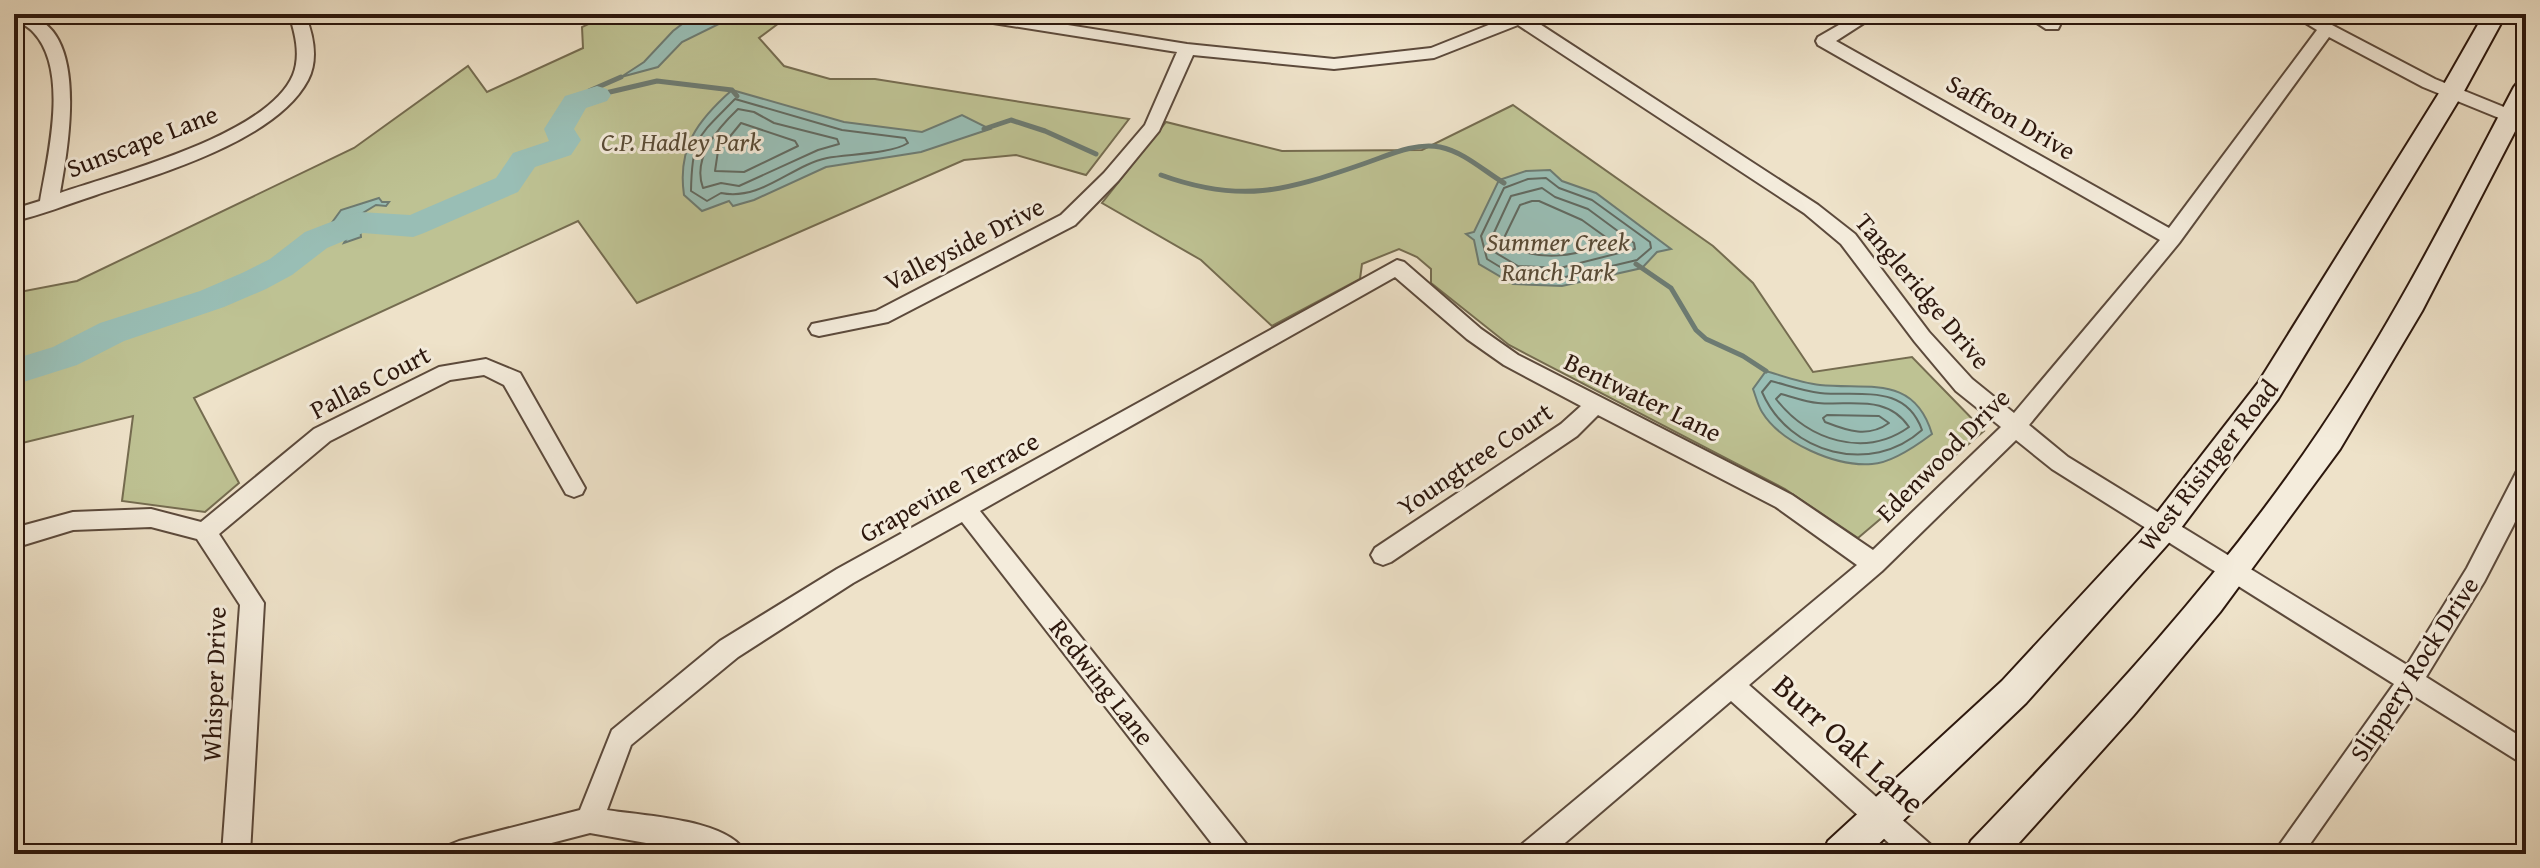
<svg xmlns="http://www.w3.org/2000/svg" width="2540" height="868" viewBox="0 0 2540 868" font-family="'Gentium Book Plus',serif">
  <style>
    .green { fill: #bec293; stroke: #756c50; stroke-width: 2 }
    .water { fill: #99beb5; stroke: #6d7b72; stroke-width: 2 }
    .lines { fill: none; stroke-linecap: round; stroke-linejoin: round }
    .shore { stroke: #626a61; stroke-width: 2 }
    .stream { stroke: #6d7b72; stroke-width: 5 }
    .river { fill: #99beb5; fill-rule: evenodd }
    .minor-casing { stroke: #5c4a3c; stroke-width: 4 }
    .secondary-casing { stroke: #2c170d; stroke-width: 4 }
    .minor { fill: #f4ecdc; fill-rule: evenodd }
    .secondary { fill: #f4ecdc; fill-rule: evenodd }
    .labels { text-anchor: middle; stroke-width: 6; stroke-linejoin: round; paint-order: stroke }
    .street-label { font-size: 26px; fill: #2c170d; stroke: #f4ecdc }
    .park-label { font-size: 26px; font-style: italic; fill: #584a35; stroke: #f4ecdc }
    .near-street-label { font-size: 32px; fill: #2c170d; stroke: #f4ecdc }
  </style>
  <rect width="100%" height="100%" fill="#eee2c9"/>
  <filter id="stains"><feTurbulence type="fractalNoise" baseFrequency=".0025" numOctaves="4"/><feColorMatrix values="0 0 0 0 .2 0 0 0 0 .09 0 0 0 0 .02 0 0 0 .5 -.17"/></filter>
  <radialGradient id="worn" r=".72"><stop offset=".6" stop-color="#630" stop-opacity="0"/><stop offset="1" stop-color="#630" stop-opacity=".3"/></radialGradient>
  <g class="green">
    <polygon points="609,14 791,14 759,38 784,66 830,79 875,79 1129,119 1086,175 1016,155 964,160 637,303 578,221 194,398 239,483 205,512 122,501 133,416 14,445 14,293 77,281 354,148 468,66 487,92 583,48 582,27"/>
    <polygon points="1513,105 1713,246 1753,283 1813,372 1912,357 1984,431 1858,538 1785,489 1509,345 1431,283 1431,269 1417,257 1399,249 1362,264 1360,279 1272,326 1201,260 1102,203 1166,122 1282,151 1422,150"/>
  </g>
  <g class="water">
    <polygon points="739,14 682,42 658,67 621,77 644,62 673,31 694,15"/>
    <path d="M 732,90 L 844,122 L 922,132 L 962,115 L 990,129 L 921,152 L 826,167 L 754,200 L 733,206 L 729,201 L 702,211 L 684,195 C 677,147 698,120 732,90 Z"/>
    <polygon points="1550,170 1562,181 1596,193 1671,249 1657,252 1642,268 1562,286 1513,284 1479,264 1474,240 1466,234 1474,232 1499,180 1526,171"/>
    <polygon points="379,198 382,202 389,202 386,206 376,205 358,216 361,219 386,220 365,224 360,228 361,237 344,243 351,231 331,233 328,228 341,210"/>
    <path d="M 1766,371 C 1783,376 1802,383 1820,385 C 1868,390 1914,374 1932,434 C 1916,446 1892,463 1872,464 C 1836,467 1781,443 1762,412 C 1758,406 1756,397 1753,389 Z"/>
  </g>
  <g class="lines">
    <g class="shore">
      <path d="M 735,99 L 842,130 L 905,138 L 908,143 C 891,154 849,154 827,158 C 790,166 762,201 721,193 L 707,201 L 691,191 C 692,136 698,137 735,99 Z"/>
      <path d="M 738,109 L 754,112 L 774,123 L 837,139 L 839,144 L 818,150 L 739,186 L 721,183 L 703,188 C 692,158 717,129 738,109 Z"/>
      <polygon points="741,123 795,141 798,146 744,172 715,171 718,151"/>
      <polygon points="1546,178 1559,188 1592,200 1650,242 1651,248 1637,260 1561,278 1515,276 1487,259 1481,236 1504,188 1528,179"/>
      <polygon points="1542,188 1555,197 1588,209 1634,243 1635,249 1560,268 1518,266 1496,253 1492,237 1511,196"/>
      <path d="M 1532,201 L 1539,201 L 1582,220 L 1607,238 L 1608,243 C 1574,257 1540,262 1506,245 L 1504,238 L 1520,205 Z"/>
      <path d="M 1771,381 C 1787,385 1803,391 1820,393 C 1860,397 1905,383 1922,430 C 1871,476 1789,454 1762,392 Z"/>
      <path d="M 1781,394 C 1793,397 1805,402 1818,403 C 1851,406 1887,394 1909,427 C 1864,459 1808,440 1776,399 Z"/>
      <path d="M 1827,415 L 1879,416 L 1889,423 C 1868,438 1848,431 1825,422 L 1823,418 Z"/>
    </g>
    <g class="stream">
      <polyline points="597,95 657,81 732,90 737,96"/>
      <polyline points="586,97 589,91 621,77"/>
      <polyline points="984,129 1011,120 1045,131 1096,154"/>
      <path d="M 1161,175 C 1241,204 1285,191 1363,164 C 1387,156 1414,142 1440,147 C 1464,152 1484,171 1504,183"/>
      <polyline points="1636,264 1671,288 1696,330 1706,339 1743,356 1766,371"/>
    </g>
    <polygon class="river" points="597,86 607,89 611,95 607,101 586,108 574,129 581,140 571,155 535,167 518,192 424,233 413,237 363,233 327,248 292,275 266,289 224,307 124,341 77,365 14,385 14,359 53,347 100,323 200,291 242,273 270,259 305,232 349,215 360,212 410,215 496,178 513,153 549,141 544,129 565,96"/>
    <g class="minor-casing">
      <g id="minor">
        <path d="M 14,14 C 93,14 68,146 60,193 C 118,173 268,135 293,75 C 301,55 295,33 289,14 L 305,14 C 313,34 319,59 308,80 C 276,141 158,174 96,195 C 68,204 42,215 14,221 L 14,209 L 40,201 C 48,155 69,71 34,33 C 29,27 21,23 14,19 Z"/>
        <path d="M 960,14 L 999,14 L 1187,44 L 1334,59 L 1431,48 L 1516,14 L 1538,14 L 1532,19 L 1818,205 L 1855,234 L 1929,332 L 1972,379 L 2014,413 L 2160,240 L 1818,45 L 1816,41 L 1818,37 L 1858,14 L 1878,14 L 1836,41 L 2169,228 L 2317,30 L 2291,14 L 2311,14 L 2435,79 L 2526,116 L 2526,129 L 2423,87 L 2329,37 L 2179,243 L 2029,425 L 2068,457 L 2407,665 L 2467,568 L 2518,469 L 2526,466 L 2526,499 L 2513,526 L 2484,582 L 2426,677 L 2526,740 L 2526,766 L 2414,696 L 2303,854 L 2273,854 L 2394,684 L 2052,469 L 2016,440 L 1882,571 L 1749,685 L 1931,845 L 1935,854 L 1901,854 L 1731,701 L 1552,854 L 1517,854 L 1521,845 L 1857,565 L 1776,507 L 1598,415 L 1577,436 L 1391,562 L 1383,565 L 1375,562 L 1371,555 L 1375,548 L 1561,424 L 1581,406 L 1504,365 L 1467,339 L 1395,277 L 980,511 L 1247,845 L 1251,854 L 1220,854 L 962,522 L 853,583 L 738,657 L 631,745 L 607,810 C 642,816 731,819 746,854 L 708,854 L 590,833 L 509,854 L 445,854 L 449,845 L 459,841 L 580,810 L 612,730 L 720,641 L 837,569 L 1397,260 L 1404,262 L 1481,329 L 1518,355 L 1792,495 L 1873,550 L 2001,427 L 1956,391 L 1915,342 L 1841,244 L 1804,213 L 1518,25 L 1434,58 L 1334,69 L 1193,55 L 1159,131 L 1118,181 L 1075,225 L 888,322 L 819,336 L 812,334 L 809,329 L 812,324 L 876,311 L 1061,215 L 1104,173 L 1145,125 L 1177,52 L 968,19 Z"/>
        <polygon points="2023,14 2043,14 2060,25 2058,29 2046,29"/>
        <polygon points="486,359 520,373 585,488 582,494 574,497 566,494 504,385 484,375 450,380 330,441 219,534 264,603 250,854 222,854 240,605 197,539 151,527 73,530 14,548 14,528 73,512 151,509 201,522 314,429 439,367"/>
      </g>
    </g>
    <g class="secondary-casing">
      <g id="secondary">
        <polygon points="2484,14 2506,14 2463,93 2278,399 2175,536 2026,703 1868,854 1822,854 1828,841 2002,681 2153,518 2258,383 2439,93"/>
        <path d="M 2526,80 L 2526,110 L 2422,311 L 2340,449 L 2220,612 L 2133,716 L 2009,854 L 1965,854 L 1971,841 C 2095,712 2220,579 2320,430 C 2394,321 2453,203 2514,87 L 2518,82 Z"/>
      </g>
    </g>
    <use href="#minor" class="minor"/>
    <use href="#secondary" class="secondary"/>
  </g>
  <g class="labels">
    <g class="street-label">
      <text transform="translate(2011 117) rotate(30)" y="9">Saffron Drive</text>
      <text transform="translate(142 141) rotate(-21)" y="9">Sunscape Lane</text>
      <text transform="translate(964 244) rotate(-27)" y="9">Valleyside Drive</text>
      <text transform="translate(1923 291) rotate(50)" y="9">Tangleridge Drive</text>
      <text transform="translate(370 382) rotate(-27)" y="9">Pallas Court</text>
      <text transform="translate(1643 397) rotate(26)" y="9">Bentwater Lane</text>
      <text transform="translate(1943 455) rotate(-45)" y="9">Edenwood Drive</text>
      <text transform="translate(1475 459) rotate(-34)" y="9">Youngtree Court</text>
      <text transform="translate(2208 465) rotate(-52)" y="9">West Risinger Road</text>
      <text transform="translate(949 487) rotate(-29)" y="9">Grapevine Terrace</text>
      <text transform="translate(2414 669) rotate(-57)" y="9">Slippery Rock Drive</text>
      <text transform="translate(1102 682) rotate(52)" y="9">Redwing Lane</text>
      <text transform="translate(214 684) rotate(-88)" y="9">Whisper Drive</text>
    </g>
    <g class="park-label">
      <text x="681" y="151">C.P. Hadley Park</text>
      <text x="1558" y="251">Summer Creek<tspan x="1558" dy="30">Ranch Park</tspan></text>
    </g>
    <g class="near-street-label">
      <text transform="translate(1849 744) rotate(42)" y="11">Burr Oak Lane</text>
    </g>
  </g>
  <rect width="2540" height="868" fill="none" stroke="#eee2c9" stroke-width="48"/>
  <rect x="16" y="16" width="2508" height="836" fill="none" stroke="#2c170d" stroke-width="4"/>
  <rect x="24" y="24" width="2492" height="820" fill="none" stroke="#2c170d" stroke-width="2"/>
  <rect width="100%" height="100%" filter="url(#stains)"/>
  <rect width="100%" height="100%" fill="url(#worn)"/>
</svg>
